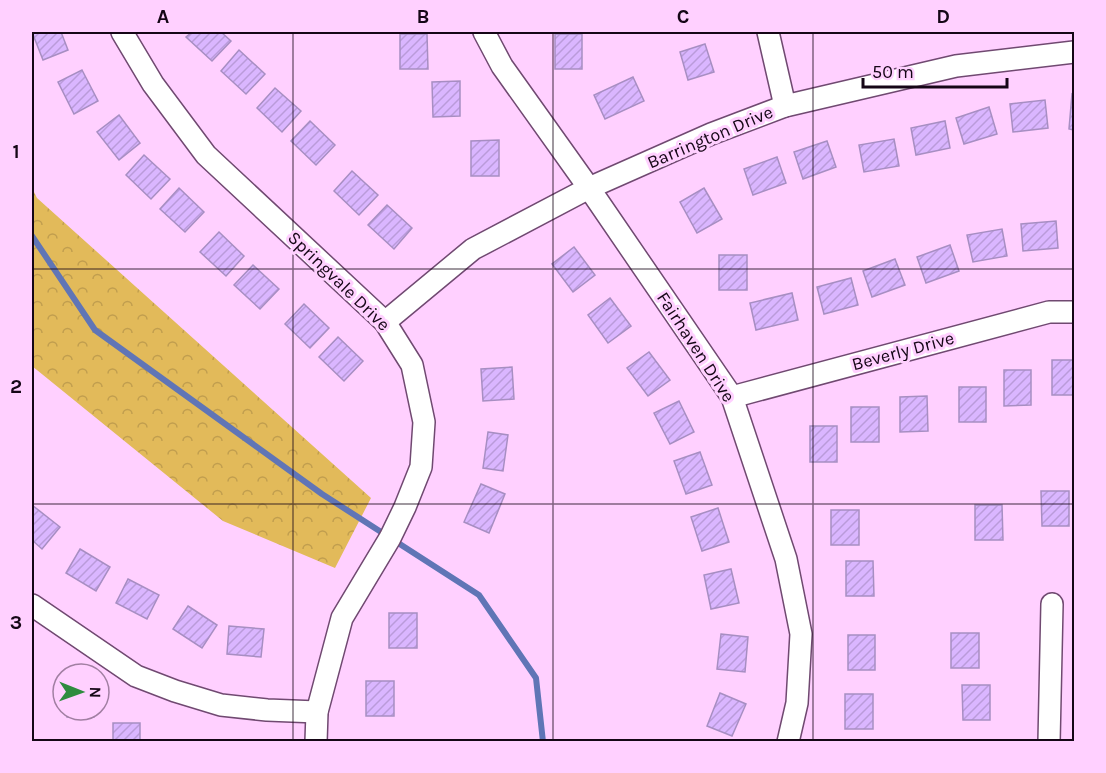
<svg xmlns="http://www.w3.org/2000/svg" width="1106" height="773" viewBox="0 0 1106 773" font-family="Karla,sans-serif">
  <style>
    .forest { fill: url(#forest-crowns) }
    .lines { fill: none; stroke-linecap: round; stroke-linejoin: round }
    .stream { stroke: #6075b6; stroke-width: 6 }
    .building { fill: url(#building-hatch); stroke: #a78ec2; stroke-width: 1.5 }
    .minor-casing { stroke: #704971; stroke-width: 24 }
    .minor { stroke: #fff; stroke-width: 21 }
    .grid { fill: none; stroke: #150616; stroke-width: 1.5; stroke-opacity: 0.55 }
    .labels { text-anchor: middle; stroke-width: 6; stroke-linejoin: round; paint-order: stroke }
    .street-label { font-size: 18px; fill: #150616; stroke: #ffd0ff }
    .neatline { fill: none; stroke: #150616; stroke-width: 2 }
    .grid-label { font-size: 20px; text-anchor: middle; font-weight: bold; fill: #150616 }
  </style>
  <defs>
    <pattern id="forest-crowns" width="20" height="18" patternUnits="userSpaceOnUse" patternTransform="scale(1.5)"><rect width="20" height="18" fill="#e2ba5a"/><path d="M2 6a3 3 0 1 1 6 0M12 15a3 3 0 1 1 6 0" fill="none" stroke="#c19e4e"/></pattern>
    <pattern id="building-hatch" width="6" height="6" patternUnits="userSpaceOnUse" patternTransform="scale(1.5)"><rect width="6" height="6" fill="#dab6ff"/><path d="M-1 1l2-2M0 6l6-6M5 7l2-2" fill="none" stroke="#ba9bda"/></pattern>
  </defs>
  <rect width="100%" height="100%" fill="#ffd0ff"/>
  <polygon class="forest" points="32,188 37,198 371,498 335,568 223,521 32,366"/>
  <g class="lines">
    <polyline class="stream" points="32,236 95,330 322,494 479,595 536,678 543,742"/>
  </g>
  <g class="building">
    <polygon points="32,32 61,32 68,50 43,60"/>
    <polygon points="192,32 221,32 231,41 212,61 186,37"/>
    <polygon points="400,34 427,34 428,69 400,69"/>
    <rect x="555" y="34" width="27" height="35"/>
    <polygon points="705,44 714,72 688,80 680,52"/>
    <polygon points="239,50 265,74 246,94 221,71"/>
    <polygon points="82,70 98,101 74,114 58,82"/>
    <polygon points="633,77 644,101 605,119 594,95"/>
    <polygon points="460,81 460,116 433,117 432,82"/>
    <polygon points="275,88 301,111 282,132 257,108"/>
    <polygon points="1072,94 1074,95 1074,130 1069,129"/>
    <polygon points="1045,100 1048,128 1013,132 1010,104"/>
    <polygon points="989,107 997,134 964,144 956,118"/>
    <polygon points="119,115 140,143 119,160 97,132"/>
    <polygon points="310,121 335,145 316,165 291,141"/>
    <polygon points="945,121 950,148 916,155 911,128"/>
    <polygon points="894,139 899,166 864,172 859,145"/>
    <polygon points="499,140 499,176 471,176 471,141"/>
    <polygon points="827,141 836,167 803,179 794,152"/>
    <polygon points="144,155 170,179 151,199 126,175"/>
    <polygon points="777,157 786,183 753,195 744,169"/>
    <polygon points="352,171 378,195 359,215 334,191"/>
    <polygon points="179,188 204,212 185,232 160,209"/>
    <polygon points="704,188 722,219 697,233 680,202"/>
    <polygon points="387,205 412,228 394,249 368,225"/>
    <polygon points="1056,221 1058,248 1023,251 1021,224"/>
    <polygon points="1002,229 1007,256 973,262 967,235"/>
    <polygon points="219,232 244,256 226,276 200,252"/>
    <polygon points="950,245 959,271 926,283 917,257"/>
    <polygon points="574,247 595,275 573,292 552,264"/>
    <rect x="719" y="255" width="28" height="35"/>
    <polygon points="895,259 905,285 872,297 863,271"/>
    <polygon points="253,265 279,289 260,309 234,285"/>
    <polygon points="851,278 858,305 824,314 817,287"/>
    <polygon points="792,293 798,320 756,330 750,303"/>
    <polygon points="610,298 631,326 608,343 588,315"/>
    <polygon points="304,304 329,328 310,348 285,324"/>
    <polygon points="338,337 363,361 344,381 319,357"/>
    <polygon points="649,352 670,380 648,396 627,368"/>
    <rect x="1052" y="360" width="22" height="35"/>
    <polygon points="512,367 514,399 483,401 481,369"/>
    <polygon points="1004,370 1031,370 1031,405 1004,406"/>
    <rect x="959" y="387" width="27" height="35"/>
    <polygon points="927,396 928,431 900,432 900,397"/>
    <polygon points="679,401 694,432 670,444 654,413"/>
    <rect x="851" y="407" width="28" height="35"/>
    <rect x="810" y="426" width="27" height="36"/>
    <polygon points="488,432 508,435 503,471 483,468"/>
    <polygon points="700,452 712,485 686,494 674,461"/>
    <polygon points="481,484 505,494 489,533 464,522"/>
    <polygon points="1041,491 1069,491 1069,526 1042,526"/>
    <polygon points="32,505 60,527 42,549 32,540"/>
    <polygon points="975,505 1002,505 1003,540 975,540"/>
    <polygon points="718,508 729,542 702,551 691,517"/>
    <rect x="831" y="510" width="28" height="35"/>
    <polygon points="80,549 110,567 96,591 66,573"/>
    <polygon points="846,561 873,561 874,596 846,596"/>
    <polygon points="731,569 739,603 711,609 704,575"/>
    <polygon points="128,579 159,595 147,619 116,603"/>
    <polygon points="188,606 217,625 202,648 173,629"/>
    <rect x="389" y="613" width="28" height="35"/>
    <polygon points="229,626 264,629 261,657 227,654"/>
    <rect x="951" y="633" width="28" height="35"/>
    <polygon points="721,634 748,637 745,672 717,669"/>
    <rect x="848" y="635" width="27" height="35"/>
    <rect x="366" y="681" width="28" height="35"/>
    <polygon points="962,685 990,685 990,720 963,720"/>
    <polygon points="720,693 746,704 732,736 707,726"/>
    <rect x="845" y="694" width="28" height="35"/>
    <rect x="67" y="710" width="27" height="7"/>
    <rect x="113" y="723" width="27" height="19"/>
  </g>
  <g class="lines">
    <g class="minor-casing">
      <g id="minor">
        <polyline points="122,32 153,84 206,155 385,322 412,365 424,422 421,467 405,507 390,538 342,618 317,712 316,742"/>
        <polyline points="484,32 502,66 589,188 732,397 786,559 801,634 797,703 788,742"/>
        <polyline points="768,32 785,106"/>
        <polyline points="385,322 473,249 589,188 711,134 785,106 956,66 1074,52"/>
        <polyline points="732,397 1049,312 1074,312"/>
        <polyline points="32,605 136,676 175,691 221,705 267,710 317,712"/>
        <polyline points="1049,742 1052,604"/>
      </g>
    </g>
    <use href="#minor" class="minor"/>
  </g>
  <path class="grid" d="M 293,32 L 293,742M 553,32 L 553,742M 813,32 L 813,742M 32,269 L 1074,269M 32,504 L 1074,504"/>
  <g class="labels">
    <g class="street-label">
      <text transform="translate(710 137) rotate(-23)" y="6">Barrington Drive</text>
      <text transform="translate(339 281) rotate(44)" y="6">Springvale Drive</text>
      <text transform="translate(696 347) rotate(57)" y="6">Fairhaven Drive</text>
      <text transform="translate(903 351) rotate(-15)" y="6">Beverly Drive</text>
    </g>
  </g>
  <rect width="1106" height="773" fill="none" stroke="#ffd0ff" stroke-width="66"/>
  <g transform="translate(81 692) rotate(91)"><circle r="28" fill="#ffd0ff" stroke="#a17fa2" stroke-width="1.5"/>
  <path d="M0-4.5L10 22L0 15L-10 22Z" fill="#2e8c3e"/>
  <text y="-9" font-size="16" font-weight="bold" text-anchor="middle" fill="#150616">N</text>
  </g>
  <path d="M863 78v9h144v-9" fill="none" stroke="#150616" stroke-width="3"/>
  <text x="872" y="78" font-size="18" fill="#150616" stroke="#ffd0ff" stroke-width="4.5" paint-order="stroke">50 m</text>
  <rect x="33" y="33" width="1040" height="707" class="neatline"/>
  <g class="grid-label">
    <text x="163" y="23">A</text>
    <text x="423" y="23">B</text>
    <text x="683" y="23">C</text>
    <text x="943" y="23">D</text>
    <text x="16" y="158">1</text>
    <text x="16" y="393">2</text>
    <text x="16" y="629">3</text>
  </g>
</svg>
